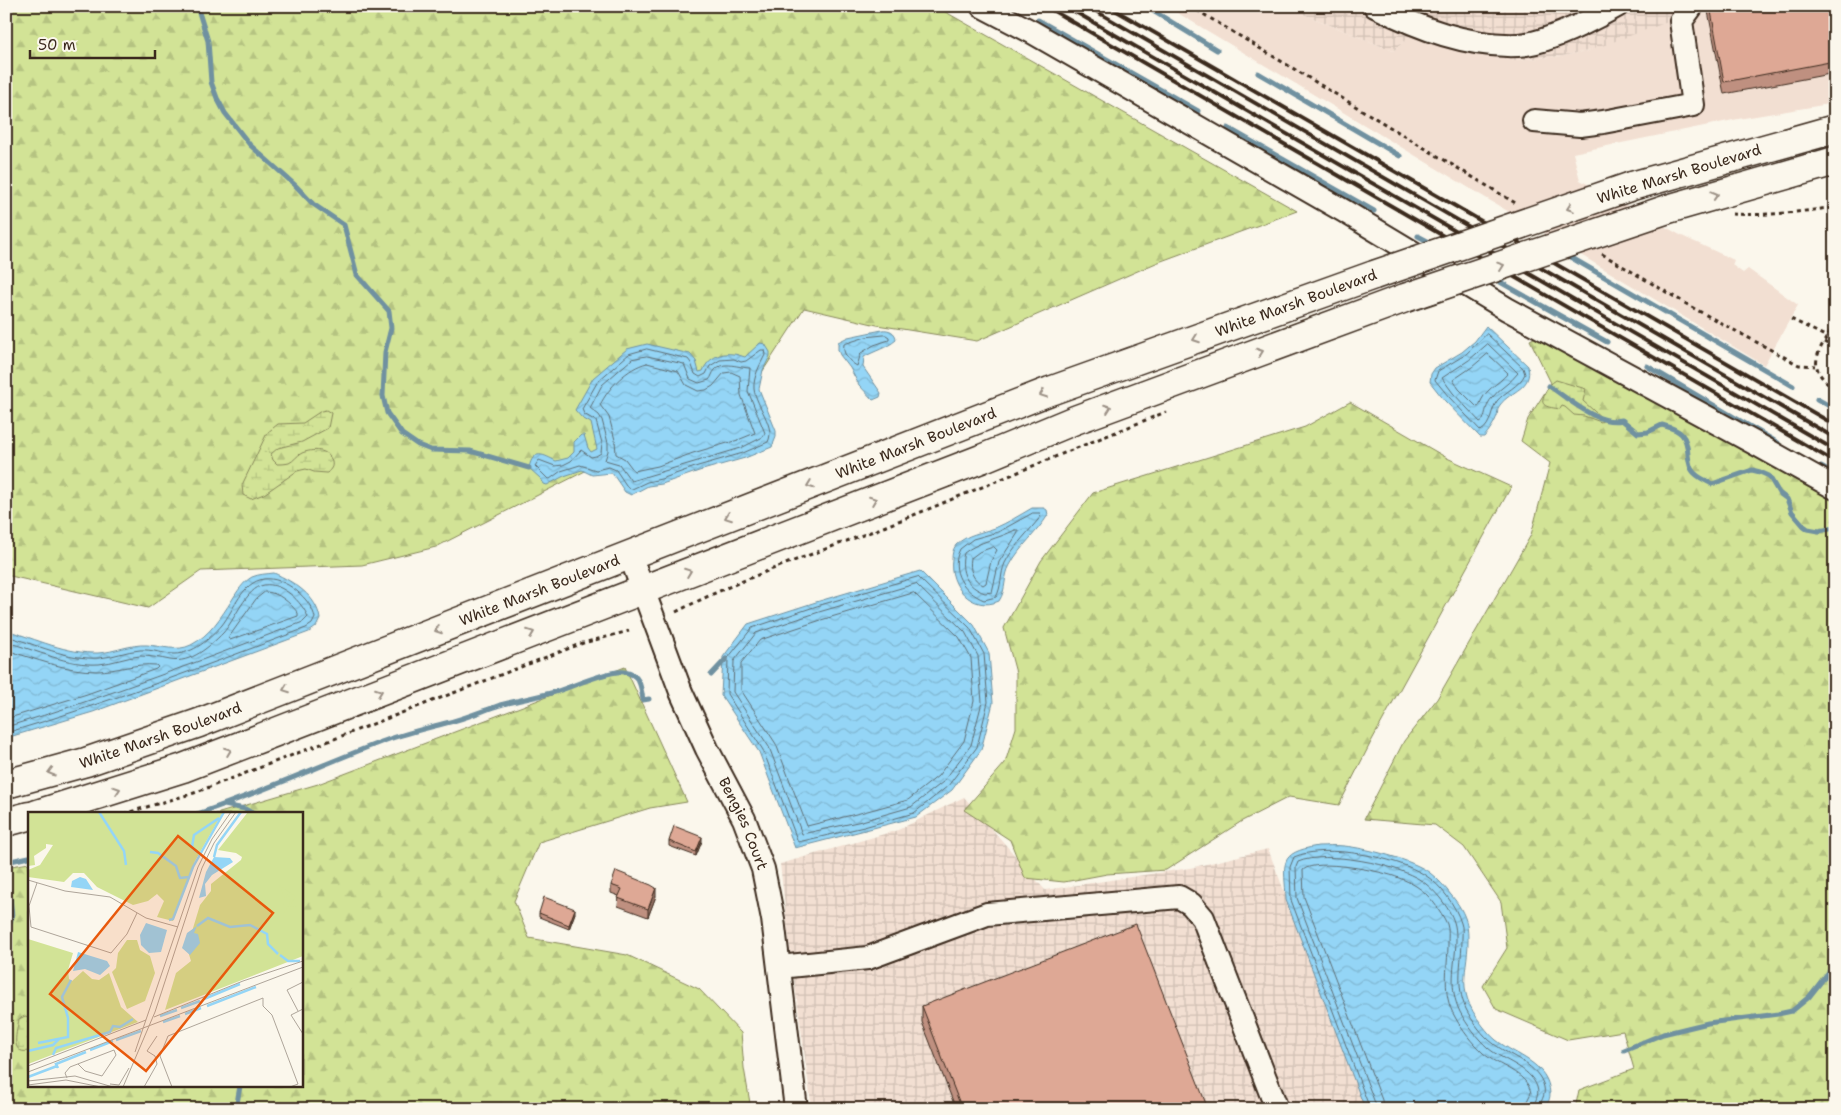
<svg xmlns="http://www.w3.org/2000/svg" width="1841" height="1115" viewBox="0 0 1841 1115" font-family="'Shantell Sans',sans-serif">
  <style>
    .built { fill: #f2dfd2 }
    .industrial { fill: url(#industrial-grid) }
    .forest { fill: url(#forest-firs); stroke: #86865a }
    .wetland { fill: url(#wetland-marsh); stroke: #86865a }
    .water { fill: url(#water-waves); stroke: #7091a0 }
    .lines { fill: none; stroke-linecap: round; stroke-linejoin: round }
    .shore { stroke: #5f6e74; stroke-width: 1 }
    .stream { stroke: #7091a0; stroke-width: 5 }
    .minor-casing { stroke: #3b2a1e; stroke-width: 26 }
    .major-casing { stroke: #3b2a1e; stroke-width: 31 }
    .path { stroke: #3b2a1e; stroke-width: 3; stroke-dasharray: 4 4; stroke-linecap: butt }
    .minor { stroke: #fbf7ec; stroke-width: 22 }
    .major { stroke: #fbf7ec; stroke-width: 28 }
    .rail { stroke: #3b2a1e; stroke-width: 4 }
    .major-bridge-casing { stroke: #3b2a1e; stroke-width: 31; stroke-linecap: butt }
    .major-bridge { stroke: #fbf7ec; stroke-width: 28 }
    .wall { fill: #bf9080; stroke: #3b2a1e }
    .shaded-wall { fill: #9b7668; stroke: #3b2a1e }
    .building { fill: #dea895; stroke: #3b2a1e }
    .oneway { stroke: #9b9085 }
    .labels { text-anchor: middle; stroke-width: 4.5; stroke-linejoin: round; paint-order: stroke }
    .street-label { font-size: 15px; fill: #3b2a1e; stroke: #fbf7ec }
    .inset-river { fill: none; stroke: #94d5f6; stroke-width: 2.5 }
    .inset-road { fill: none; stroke: #aea59a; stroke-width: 1 }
    .view { fill: #e8590c; fill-opacity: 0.15; stroke: #e8590c; stroke-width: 2.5 }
    .inset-edge { fill: none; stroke: #3b2a1e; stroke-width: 2.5 }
  </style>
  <defs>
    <pattern id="industrial-grid" width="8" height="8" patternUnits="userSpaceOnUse" patternTransform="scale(1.25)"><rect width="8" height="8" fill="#f2dfd2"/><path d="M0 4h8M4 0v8" fill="none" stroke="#d0c0b4"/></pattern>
    <pattern id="forest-firs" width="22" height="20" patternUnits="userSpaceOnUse" patternTransform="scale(1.25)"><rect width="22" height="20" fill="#d2e396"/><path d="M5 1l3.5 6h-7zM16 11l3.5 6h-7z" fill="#b5c381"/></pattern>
    <pattern id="wetland-marsh" width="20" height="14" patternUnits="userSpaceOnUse" patternTransform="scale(1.25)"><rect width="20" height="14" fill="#d2e396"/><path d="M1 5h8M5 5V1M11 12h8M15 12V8" fill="none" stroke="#b5c381"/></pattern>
    <pattern id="water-waves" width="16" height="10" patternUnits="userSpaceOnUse" patternTransform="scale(1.25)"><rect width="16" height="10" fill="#94d5f6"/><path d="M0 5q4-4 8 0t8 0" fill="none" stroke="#80b7d2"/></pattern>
  </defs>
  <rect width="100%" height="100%" fill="#fbf7ec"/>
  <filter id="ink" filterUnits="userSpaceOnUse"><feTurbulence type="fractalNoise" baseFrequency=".02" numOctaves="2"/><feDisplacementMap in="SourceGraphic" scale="10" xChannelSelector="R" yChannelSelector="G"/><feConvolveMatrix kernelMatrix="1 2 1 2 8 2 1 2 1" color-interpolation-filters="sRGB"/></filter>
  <g filter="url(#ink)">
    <polygon class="built" points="1166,6 1284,6 1393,51 1411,35 1515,60 1562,56 1588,51 1683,6 1835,6 1835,103 1738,119 1573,153 1580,180 1682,236 1734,260 1732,265 1743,273 1748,269 1798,305 1764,365"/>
    <g class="industrial">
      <polygon points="1284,6 1683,6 1676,19 1588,51 1562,56 1515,60 1468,54 1412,35 1393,51"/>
      <polygon points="964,797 1045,890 1190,868 1268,849 1368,1109 812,1109 790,949 780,864 898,830"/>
    </g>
    <g class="forest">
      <polygon points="6,6 935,6 1297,211 1156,263 977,341 877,325 804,308 738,409 595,466 436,547 362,565 201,571 148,608 6,575"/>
      <polygon points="1540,335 1835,501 1835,1109 1575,1109 1579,1090 1634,1069 1623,1031 1568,1040 1496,1009 1483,986 1507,948 1501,902 1464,847 1435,825 1364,819 1404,741 1437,699 1531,535 1550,463 1521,441 1528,419 1551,383 1530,340"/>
      <polygon points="1350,402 1447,458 1511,487 1372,740 1339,805 1289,797 1242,821 1166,870 1107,874 1064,882 1025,878 1010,840 964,810 1005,763 1016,728 1016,673 1004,628 1041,561 1093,493 1305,427"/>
      <polygon points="625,667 687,802 650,808 539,842 514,901 529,938 627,955 699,989 741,1033 744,1068 751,1109 6,1109 6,867 29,863 29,1086 301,1086 301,814 216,814 318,784"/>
    </g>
    <g class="wetland">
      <path d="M 1556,380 L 1586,389 L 1583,401 L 1604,420 L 1601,422 L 1584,416 L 1574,415 L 1565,407 L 1562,406 L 1560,409 C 1548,407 1538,407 1545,393 C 1548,387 1551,383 1556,380 Z"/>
      <path d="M 326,410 L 331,413 L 328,428 L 302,442 L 278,448 L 271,454 L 273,460 L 277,464 C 281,464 285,464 289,463 C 294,461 297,455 302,453 C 312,449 329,448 332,462 C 333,467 331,469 327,473 L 314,472 L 306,469 L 297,471 L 264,494 L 251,499 L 243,495 L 242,485 L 267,433 L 278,424 L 303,423 L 321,411 Z"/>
      <path d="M 25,1016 L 29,1017 L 29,1051 C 9,1055 17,1031 19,1019 Z"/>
    </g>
    <g class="water">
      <path d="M 1486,326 L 1528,366 C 1533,389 1511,390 1500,405 C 1497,409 1498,412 1497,416 C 1494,424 1489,431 1484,437 L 1480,437 L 1445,401 L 1430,382 L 1431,374 L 1435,368 L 1462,352 L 1475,341 Z"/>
      <path d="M 882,330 C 889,329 896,332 896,340 C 887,348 874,351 864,357 L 863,367 L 881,393 L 880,397 L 873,400 L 859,385 L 850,368 L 840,355 L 838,350 L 838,342 L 848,337 Z"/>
      <path d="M 760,343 L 765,344 L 770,352 L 770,356 L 763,370 L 759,389 L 776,431 L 776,437 L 772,447 L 745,458 L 699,471 L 662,484 L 648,486 L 631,495 L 625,492 L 612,473 L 592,475 L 582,470 L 564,476 L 547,485 L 544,484 L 541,479 L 529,468 C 533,448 544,455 556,461 L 568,458 L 574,452 L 574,442 L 581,435 L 584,435 L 588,448 L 591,452 L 597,449 L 591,423 L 582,418 L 575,410 L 593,378 L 627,349 L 647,344 L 690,354 L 696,361 L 699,372 L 703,371 C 707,359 720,352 733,354 C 737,354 741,356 745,357 Z"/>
      <path d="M 1032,508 L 1044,508 L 1047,510 L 1048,515 C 1037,533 1020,546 1010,565 C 1003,577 1007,589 999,601 C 973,613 948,586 952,559 C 952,554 953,549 956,545 C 967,534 981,533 995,528 C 1007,523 1020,515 1032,508 Z"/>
      <polygon points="920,571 974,625 989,653 993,703 981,750 952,790 916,817 795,848 759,752 721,695 723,657 748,624 816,602"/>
      <path d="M 274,573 C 294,582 317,596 320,619 L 316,627 L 309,632 L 93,712 L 6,738 L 6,630 C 36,639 67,654 98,653 C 115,652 130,644 147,645 C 162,646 177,652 191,645 C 210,635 221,617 232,600 C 237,592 243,582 252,577 C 259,574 266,574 274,573 Z"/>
      <path d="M 1318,846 C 1326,846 1335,845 1344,846 C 1365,848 1414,860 1430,873 C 1438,879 1445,887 1451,895 C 1458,903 1465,914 1467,925 C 1473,967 1450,985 1483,1026 C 1487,1031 1491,1036 1496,1040 C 1516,1056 1549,1063 1550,1094 C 1550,1100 1547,1106 1541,1109 L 1365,1109 L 1286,900 C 1285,864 1276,853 1318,846 Z"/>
    </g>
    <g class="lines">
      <g class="shore">
        <path d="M 1487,334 L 1523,368 L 1525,374 C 1519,387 1505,391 1497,401 C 1490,411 1492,424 1481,431 L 1449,397 L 1435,380 L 1438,371 L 1465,355 Z"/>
        <path d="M 886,335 L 889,337 L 889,340 L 874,345 L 861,353 L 857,366 C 849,362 842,353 844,344 L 866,337 Z"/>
        <path d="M 1488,344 L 1518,373 C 1511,383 1499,388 1492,398 C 1486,404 1486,413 1483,420 L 1480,422 L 1453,393 L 1442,378 L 1469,360 Z"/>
        <path d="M 647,349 L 688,359 L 691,363 L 695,374 L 700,377 L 706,374 L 710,366 L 720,360 L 734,359 L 741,362 L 746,361 L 761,350 L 764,350 L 765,355 C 760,365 753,377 754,389 C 756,406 776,426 768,442 L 743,453 L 698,466 L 661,479 L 647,482 L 632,489 L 628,488 L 616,470 L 609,467 L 596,470 L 580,465 L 561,471 L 550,479 L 547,478 L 535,466 L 539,460 L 555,466 L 563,465 L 571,461 L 581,450 L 591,457 L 596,456 L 601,453 L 602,443 L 596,421 L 584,414 L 582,409 L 598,381 L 629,354 Z"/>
        <path d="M 1488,354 L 1508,373 C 1497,386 1485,388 1479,406 L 1477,407 L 1459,389 L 1453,380 L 1472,367 Z"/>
        <path d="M 647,356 L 684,364 L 690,379 L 699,383 L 709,380 C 712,377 712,373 715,370 C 723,360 740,368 750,368 L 748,391 L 765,433 L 763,437 L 741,448 L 631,481 L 619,464 L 605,460 L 608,451 L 608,443 L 602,420 L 599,415 L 590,408 L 602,385 L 632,359 Z"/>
        <path d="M 647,363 L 678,371 L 686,385 L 698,391 L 706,390 L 713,386 L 724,373 L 731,372 L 740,376 L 741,395 L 755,433 L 738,440 L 693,453 L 658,466 L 634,471 L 625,459 L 616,454 L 615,440 L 609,417 L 600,405 C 609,387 627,368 647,363 Z"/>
        <path d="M 1033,513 L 1040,513 L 1041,516 C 1029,532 1014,545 1005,563 C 1000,574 1002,587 996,597 L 984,600 C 964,592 949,571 960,549 L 973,539 L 998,532 Z"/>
        <path d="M 1015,530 L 1018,530 L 1018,533 L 999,562 L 992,592 L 985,593 C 967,587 959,572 964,553 C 979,541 998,539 1015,530 Z"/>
        <path d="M 994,547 L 997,550 L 991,561 L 986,583 L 983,585 C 972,579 969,570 971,558 L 979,552 Z"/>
        <polygon points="918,577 970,628 984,654 988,702 977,747 948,786 914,813 864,827 798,842 763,750 727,694 728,658 752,628 817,606"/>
        <polygon points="916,584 965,632 978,656 982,702 971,745 943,782 911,807 862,821 802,834 769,747 733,692 734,661 756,633 819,612"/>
        <path d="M 265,592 C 279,592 290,603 298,613 L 298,616 L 230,640 L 229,637 L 256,599 Z"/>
        <polygon points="914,593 959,637 971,658 974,701 964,741 938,776 908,800 860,813 807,826 776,744 741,690 741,663 760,640 821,620"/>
        <path d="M 6,636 C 36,644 67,660 99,658 C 113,657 126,651 140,650 C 152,649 163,654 174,654 C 193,654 210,639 222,625 C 234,610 242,582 264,579 C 284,576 312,599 315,618 L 312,624 L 306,628 C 207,665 108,703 6,733"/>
        <path d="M 6,642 C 37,650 67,666 99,664 C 113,663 126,657 140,656 C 151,656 160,658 170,660 C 191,664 210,646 223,633 C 235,620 246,588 264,585 C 282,582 302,602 308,617 L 303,622 C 204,659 107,697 6,727"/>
        <path d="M 6,650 C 36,659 65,671 97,671 C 117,671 135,663 156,665 L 158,667 L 156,669 L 87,694 L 6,719"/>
        <path d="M 1370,1109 L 1291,900 L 1290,867 L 1294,857 C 1326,843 1396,857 1425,875 C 1441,885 1456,906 1461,923 C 1463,928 1462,933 1462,938 C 1462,963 1455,985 1466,1009 C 1472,1021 1483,1036 1494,1044 C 1511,1057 1539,1065 1544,1087 C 1546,1096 1540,1101 1539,1109"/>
        <path d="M 1376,1109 L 1375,1103 L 1297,898 L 1296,867 L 1298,862 C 1326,850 1397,864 1422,881 C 1435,890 1452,910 1455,926 C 1456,931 1456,936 1456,941 C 1455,967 1448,987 1460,1012 C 1467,1025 1477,1038 1488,1048 C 1503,1061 1530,1067 1537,1087 C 1540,1096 1534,1101 1533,1109"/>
        <path d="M 1383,1109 L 1382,1100 L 1304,897 L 1303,870 C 1316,858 1383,871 1399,878 C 1405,880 1411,883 1416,886 C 1429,894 1441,911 1447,924 C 1449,930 1448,937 1448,943 C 1448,969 1441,993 1455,1017 C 1462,1030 1472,1043 1483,1053 C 1497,1066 1527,1072 1531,1093 L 1527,1101 L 1526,1109"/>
      </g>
      <g class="stream">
        <polyline points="197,6 208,41 211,82 217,98 225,113 250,145 295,185 313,204 344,225 357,275 389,311 391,328 385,352 383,396 387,413 402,434 418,445 431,450 470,451 529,468"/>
        <polyline points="1145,6 1217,50"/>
        <polyline points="1038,20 1198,111"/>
        <polyline points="1258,73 1400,156"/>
        <polyline points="1228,128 1374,211"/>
        <polyline points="1418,236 1433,244"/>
        <polyline points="1565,254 1793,386"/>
        <polyline points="1493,278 1607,342"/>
        <polyline points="1647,366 1778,443"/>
        <path d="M 1549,386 C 1569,399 1598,426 1622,420 L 1638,433 L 1648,432 L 1662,425 C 1681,430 1687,435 1688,455 C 1689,460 1689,466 1692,470 C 1696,477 1705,480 1712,484 L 1752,470 L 1760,472 L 1769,476 L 1779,493 L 1787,499 L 1792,512 L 1804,526 L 1808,529 L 1819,531 L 1835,528"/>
        <polyline points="1817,399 1835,409"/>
        <polyline points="1821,467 1835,475"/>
        <polyline points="711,675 726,659"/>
        <polyline points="224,805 245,809 254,814"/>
        <path d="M 197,814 C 259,793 319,766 381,742 C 402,734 424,729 446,723 C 464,719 482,711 500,705 C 518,700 537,697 555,692 C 571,687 609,670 624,672 C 640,674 641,686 643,700 L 649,699"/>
        <polyline points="6,862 29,857"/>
        <polyline points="6,935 12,916 9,890"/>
        <polyline points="1624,1050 1663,1034 1708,1023 1778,1014 1792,1011 1809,997 1835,964"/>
        <polyline points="236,1109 240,1086"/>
      </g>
      <g class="minor-casing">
        <g id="minor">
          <polyline points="982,6 1032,32 1344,211 1507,309 1758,445 1835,488"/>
          <path d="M 1375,6 C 1419,28 1468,47 1518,45 C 1545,44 1592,20 1617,6"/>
          <polyline points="1534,121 1580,125 1603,122 1693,105 1681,21 1692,6"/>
          <path id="s1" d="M 630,555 L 681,692 L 707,749 L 744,819 L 763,869 L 773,919 L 796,1109"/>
          <polyline points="779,967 868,958 987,914 1179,897 1191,904 1203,918 1277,1109"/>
        </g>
      </g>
      <g class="major-casing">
        <g id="major">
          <polyline points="1632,186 1835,129"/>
          <polyline points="1668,209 1835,161"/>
          <path id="s2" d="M 6,784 L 86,762 L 199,723 L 1050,391 L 1374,275"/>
          <polyline points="37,814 183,768 981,459 1075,420 1405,298"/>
          <polyline points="6,822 29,816"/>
        </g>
      </g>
      <g class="path">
        <polyline points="1190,6 1517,204"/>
        <path d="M 1732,214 C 1766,216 1801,212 1835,207"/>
        <polyline points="1602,254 1695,309 1799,365 1815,366"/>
        <polyline points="1791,319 1827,337"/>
        <path d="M 1835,324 C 1819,350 1803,368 1835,388"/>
        <polyline points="1824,342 1835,348"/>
        <path d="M 676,612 C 743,577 815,554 886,526 C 979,489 1072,449 1166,412"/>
        <polyline points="123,814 194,793 583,643 629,631"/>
      </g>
      <use href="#minor" class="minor"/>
      <use href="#major" class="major"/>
      <g class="rail">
        <polyline points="1045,6 1835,462"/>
        <polyline points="1065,6 1835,450"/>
        <polyline points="1087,6 1835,438"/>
        <polyline points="1108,6 1835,425"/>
      </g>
      <g class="major-bridge-casing">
        <g id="major-bridge">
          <polyline points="1374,275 1632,186"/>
          <polyline points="1405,298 1668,209"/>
        </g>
      </g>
      <use href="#major-bridge" class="major-bridge"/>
    </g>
    <g class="wall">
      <polygon points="1707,6 1835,6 1835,73 1724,94"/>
      <polygon points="669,841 702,841 696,856 669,846"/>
      <polygon points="611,885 656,896 648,917 618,906 619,896 611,893"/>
      <polygon points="539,913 575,913 569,929 539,917"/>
      <polygon points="922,1006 1208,1109 956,1109 922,1022"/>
    </g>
    <g class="shaded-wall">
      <polygon points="702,837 702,841 696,856 696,852"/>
      <polygon points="656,888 656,896 648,917 648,909"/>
      <polygon points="575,909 575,913 569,929 569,925"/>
    </g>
    <g class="building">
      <polygon points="1710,6 1835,6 1835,61 1724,82"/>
      <polygon points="674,826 702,837 696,852 669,841"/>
      <polygon points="616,871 651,885 656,888 648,909 618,898 622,889 611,885"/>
      <polygon points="544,897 575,909 569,925 539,913"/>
      <polygon points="1136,924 1208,1109 962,1109 922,1006"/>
    </g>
    <defs><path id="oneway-chevron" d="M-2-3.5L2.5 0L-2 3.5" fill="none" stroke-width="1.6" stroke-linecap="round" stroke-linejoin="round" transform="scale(1.25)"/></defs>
    <g class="oneway">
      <use href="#oneway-chevron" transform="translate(1715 195) rotate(-17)"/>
      <use href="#oneway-chevron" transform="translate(1570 208) rotate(161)"/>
      <use href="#oneway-chevron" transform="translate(1501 266) rotate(-19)"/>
      <use href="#oneway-chevron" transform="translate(1196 339) rotate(160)"/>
      <use href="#oneway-chevron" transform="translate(1260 352) rotate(-20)"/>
      <use href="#oneway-chevron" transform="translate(1043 394) rotate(159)"/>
      <use href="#oneway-chevron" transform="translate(1108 408) rotate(-20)"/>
      <use href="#oneway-chevron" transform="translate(810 485) rotate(159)"/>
      <use href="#oneway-chevron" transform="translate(873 500) rotate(-21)"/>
      <use href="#oneway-chevron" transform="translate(728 517) rotate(159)"/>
      <use href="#oneway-chevron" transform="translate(688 572) rotate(-21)"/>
      <use href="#oneway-chevron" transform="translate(438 630) rotate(159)"/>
      <use href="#oneway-chevron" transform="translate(531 633) rotate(-21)"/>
      <use href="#oneway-chevron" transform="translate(286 689) rotate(159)"/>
      <use href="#oneway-chevron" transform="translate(379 692) rotate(-21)"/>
      <use href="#oneway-chevron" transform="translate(228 751) rotate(-21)"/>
      <use href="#oneway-chevron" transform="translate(51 772) rotate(164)"/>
      <use href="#oneway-chevron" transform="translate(117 790) rotate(-18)"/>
    </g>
  </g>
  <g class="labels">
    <g class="street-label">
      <text transform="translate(1679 174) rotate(-17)" y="5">White Marsh Boulevard</text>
      <text transform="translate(1296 303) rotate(-20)" y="5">White Marsh Boulevard</text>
      <text dy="5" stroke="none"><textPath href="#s2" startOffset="972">White Marsh Boulevard</textPath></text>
      <text dy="5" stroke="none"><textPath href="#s2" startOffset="568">White Marsh Boulevard</textPath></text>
      <text dy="5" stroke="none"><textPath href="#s2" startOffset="162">White Marsh Boulevard</textPath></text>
      <text dy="5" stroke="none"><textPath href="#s1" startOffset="292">Bengies Court</textPath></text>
    </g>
  </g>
  <g transform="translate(28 812)">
    <rect width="275" height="275" fill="#fbf7ec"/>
    <path d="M 0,0 L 195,0 L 167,49 L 145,109 L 129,105 L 136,89 L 129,82 L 120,89 L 105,93 L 69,75 L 56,61 L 45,61 L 36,70 L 0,65 L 0,58 L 12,53 L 25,33 L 18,32 L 18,36 L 6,44 L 7,53 L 0,54 ZM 220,0 L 275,0 L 275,144 L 137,198 L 148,161 L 163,149 L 159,136 L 172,93 L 183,79 L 183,72 L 213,48 L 214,45 L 208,41 L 190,38 ZM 0,127 L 45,141 L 40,158 L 41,167 L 44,169 L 55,159 L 64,167 L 71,168 L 81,161 L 93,195 L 110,210 L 0,252 ZM 99,128 L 109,128 L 112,138 L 122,144 L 127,161 L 117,189 L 99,197 L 84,160 L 88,156 L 90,141 Z" fill="#d2e396"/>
    <path d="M 251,73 L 268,85 L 263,91 L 269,94 L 259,95 L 256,102 L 255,91 L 261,93 L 262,87 L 260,82 L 257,87 ZM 0,219 L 14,224 L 25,225 L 6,230 L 0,226 Z" fill="#d2e396"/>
    <path d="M 186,45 L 202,46 L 205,50 L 184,63 L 177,72 L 178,84 L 171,86 L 178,60 ZM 52,65 L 58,67 L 65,78 L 43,75 L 44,69 ZM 118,111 L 139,118 L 133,140 L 121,141 L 113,133 L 112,123 ZM 169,114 L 166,121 L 170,122 L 172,131 L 162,143 L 154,136 L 159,121 ZM 50,140 L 79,149 L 82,154 L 72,163 L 57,157 L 45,159 Z" fill="#94d5f6"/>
    <path class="inset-river" d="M 71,0 L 96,39 L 98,53M 122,40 L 130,41 L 148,54 L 152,66 L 161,65M 169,40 L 164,35 L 166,23 L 191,6M 186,45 L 189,33 L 213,0M 141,108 L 145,107 L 165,55 L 196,0M 169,114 L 180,106 L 202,115 L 222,113 L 239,122 L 240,132 L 250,142M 252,143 L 260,149 L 272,149M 176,187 L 212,172M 179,194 L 228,175M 153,196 L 172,189M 157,202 L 173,196M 132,204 L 149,198M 135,210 L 152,204M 88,228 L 113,219M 10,231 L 40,225 L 40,206 L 34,185 L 43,168M 62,238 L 85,229M 0,239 L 25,233 L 31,227M 25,243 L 28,236 L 82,220 L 85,214 L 92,215 L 105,207M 30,256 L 28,252 L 58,240M 0,265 L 29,254"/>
    <path class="inset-road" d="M 0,68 L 37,79 L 82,85 L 118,106 L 150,115M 9,71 L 1,94 L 3,115 L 83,141 L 99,122 L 109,101M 275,197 L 263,203 L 275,222M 270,199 L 259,178 L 275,170M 126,205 L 215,169 L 275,149M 107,240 L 170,55 L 184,27 L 203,0M 0,254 L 118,208M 0,260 L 275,155M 39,266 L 37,261 L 42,255 L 86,238 L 88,243 L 74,264 L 57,259 L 50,252M 0,269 L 47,264 L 85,275M 82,272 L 91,273 L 101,256M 0,273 L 38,268 L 73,275M 95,275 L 127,200 L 174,56 L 186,31 L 208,0M 116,275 L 129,252 L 127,244 L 119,239 L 129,224M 144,275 L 132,244 L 140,224 L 235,186 L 235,194 L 244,203 L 270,272 L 262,275"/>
    <path class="view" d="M 150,24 L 245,101 L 118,259 L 22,182 Z"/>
    <rect width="275" height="275" class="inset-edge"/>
  </g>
  <rect width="1841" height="1115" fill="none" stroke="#fbf7ec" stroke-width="25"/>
  <rect x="12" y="12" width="1816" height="1090" fill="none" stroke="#3b2a1e" stroke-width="2" filter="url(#ink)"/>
  <path d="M30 50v8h125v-8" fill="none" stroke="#3b2a1e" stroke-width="2.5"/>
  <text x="38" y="50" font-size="15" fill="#3b2a1e" stroke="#fbf7ec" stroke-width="4" paint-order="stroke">50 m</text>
</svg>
